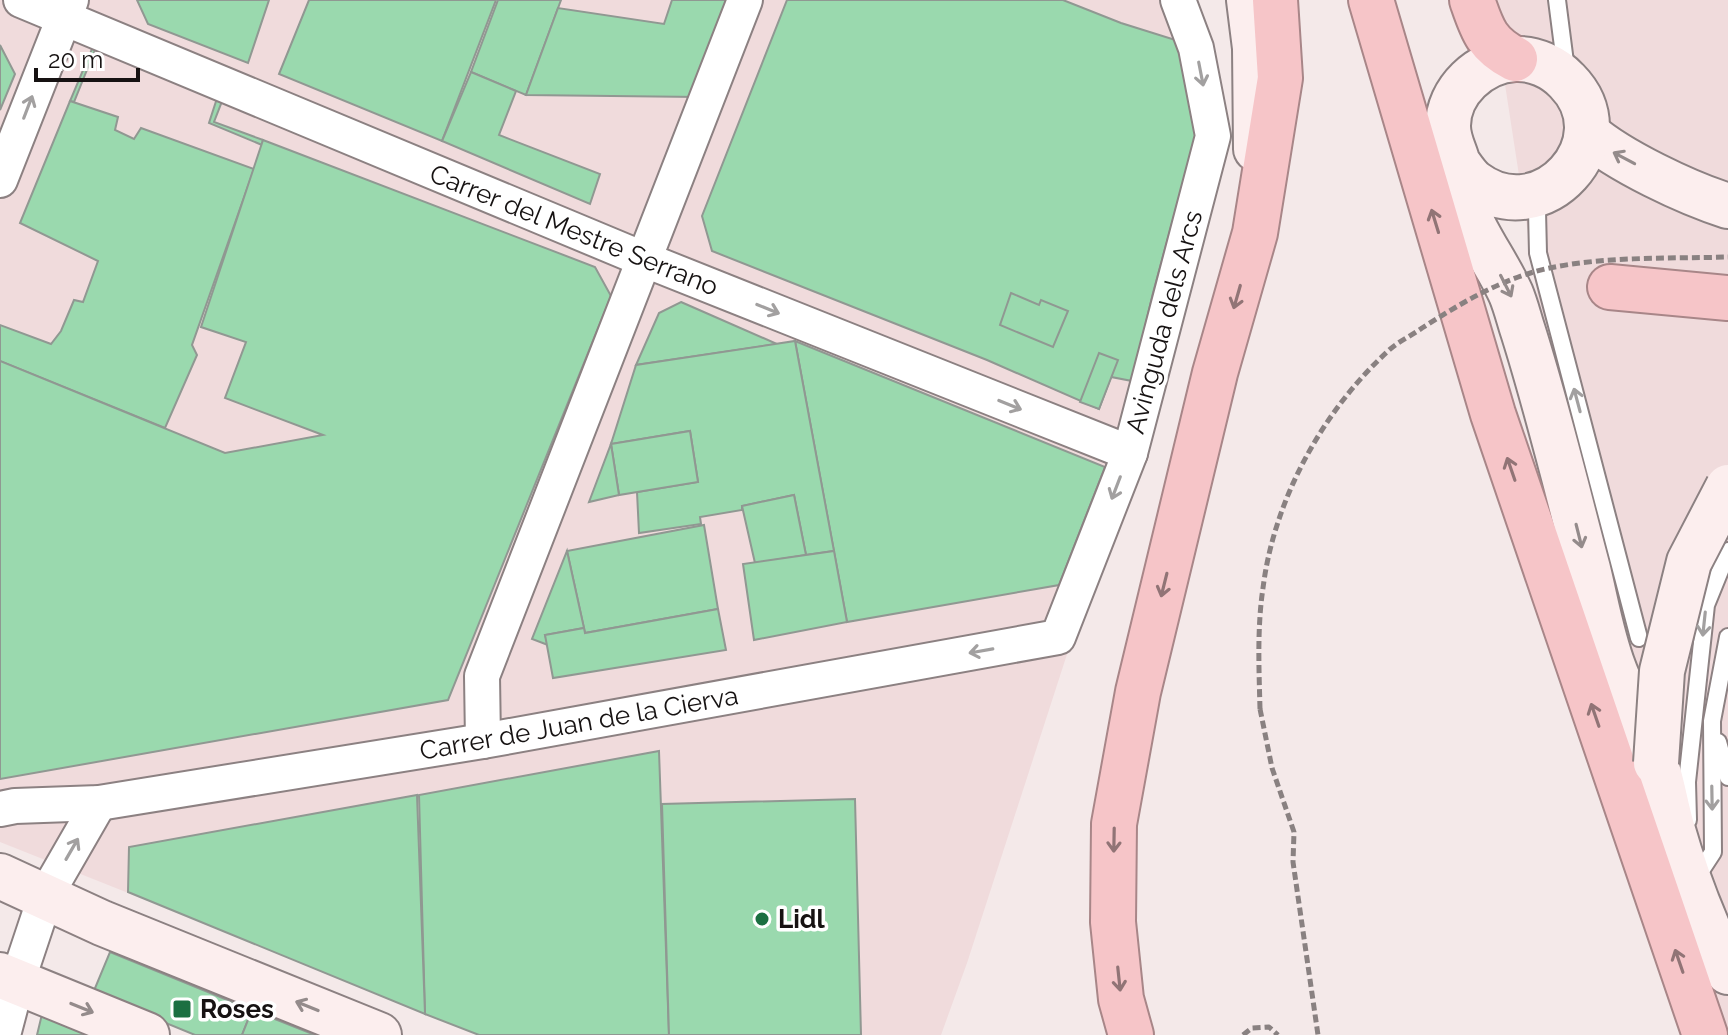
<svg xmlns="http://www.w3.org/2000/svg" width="1728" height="1035" viewBox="0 0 1728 1035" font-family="Raleway,sans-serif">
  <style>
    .built { fill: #f0dbdc }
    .building { fill: #9ad9ae; stroke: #909892; stroke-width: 2 }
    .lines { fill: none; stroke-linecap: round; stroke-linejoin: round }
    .lane-casing { stroke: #8c8182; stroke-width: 20 }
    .street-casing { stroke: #8c8182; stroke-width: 38 }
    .secondary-casing { stroke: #8c8182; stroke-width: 48 }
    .highway-casing { stroke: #a88688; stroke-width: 48 }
    .path { stroke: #898181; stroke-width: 5; stroke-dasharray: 8 4; stroke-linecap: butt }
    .lane { stroke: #fff; stroke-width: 16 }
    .street { stroke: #fff; stroke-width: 34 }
    .secondary { stroke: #fceeee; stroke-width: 44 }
    .highway { stroke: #f6c5c8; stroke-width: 44 }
    .secondary-bridge-casing { stroke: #8c8182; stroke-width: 48; stroke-linecap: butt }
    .path-bridge { stroke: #898181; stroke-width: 5; stroke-dasharray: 8 4; stroke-linecap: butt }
    .secondary-bridge { stroke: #fceeee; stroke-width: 44 }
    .oneway { stroke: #a2a0a0 }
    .oneway2 { stroke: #948b8b }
    .oneway3 { stroke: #917476 }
    .poi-dot { fill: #1b6f41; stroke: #fff; stroke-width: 3 }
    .labels { text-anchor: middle; stroke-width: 7; stroke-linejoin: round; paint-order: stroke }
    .street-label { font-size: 26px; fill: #161212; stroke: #fff }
    .poi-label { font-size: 26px; font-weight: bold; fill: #161212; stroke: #fff; text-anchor: start }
  </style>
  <rect width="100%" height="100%" fill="#f4e9e9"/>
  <g class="built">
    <polygon points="0,0 1189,0 1218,134 1081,611 967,963 941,1035 486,1035 0,842"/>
    <polygon points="1492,0 1728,0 1728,1032 1713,1004 1598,688"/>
  </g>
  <g class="building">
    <polygon points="137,0 269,0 248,63 148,24"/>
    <polygon points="309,0 496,0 442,141 279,74"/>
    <polygon points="498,0 561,0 526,95 471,72"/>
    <polygon points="672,0 736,0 698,97 526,95 558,8 664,24"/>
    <polygon points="787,0 1063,0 1121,23 1185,43 1200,120 1153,293 1132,381 1111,377 1099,409 987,360 712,251 702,216"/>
    <polygon points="97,37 226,91 214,122 263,140 262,145 209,123 219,92 99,40 74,102 70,101"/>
    <polygon points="0,45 15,74 0,110"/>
    <polygon points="471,72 516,91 499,135 600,174 590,204 442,141"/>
    <polygon points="70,101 118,117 115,130 134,139 141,128 254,169 192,345 197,355 165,428 0,361 0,325 51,344 61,331 74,300 83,302 98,261 20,223"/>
    <polygon points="263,140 595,267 611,296 448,700 0,779 0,361 225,453 323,435 225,398 246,342 201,327"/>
    <polygon points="1011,293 1039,305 1041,300 1068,311 1053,347 1000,325"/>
    <polygon points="681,302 777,344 636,365 659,313"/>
    <polygon points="795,341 1105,467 1059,585 847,622"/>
    <polygon points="795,341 834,551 806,555 794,495 742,506 742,510 700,517 701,524 639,533 637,492 698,482 690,431 611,444 636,365"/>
    <polygon points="1099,353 1118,360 1099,409 1080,402"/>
    <polygon points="690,431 698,482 619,495 611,444"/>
    <polygon points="611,444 619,495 589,502"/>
    <polygon points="794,495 806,555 755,563 742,506"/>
    <polygon points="704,525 718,609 585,633 567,551"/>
    <polygon points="567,551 584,628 545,635 548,645 532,639"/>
    <polygon points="834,551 847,622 754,640 743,564"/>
    <polygon points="718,609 726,650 553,678 545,635 584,628 585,633"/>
    <polygon points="659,751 669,1035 479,1035 425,1014 419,795"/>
    <polygon points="417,795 425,1014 128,892 129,847"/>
    <polygon points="855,799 861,1035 669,1035 662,804"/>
    <polygon points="110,952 252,1010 242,1035 195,1035 93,993"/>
    <polygon points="43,1010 108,1035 37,1035"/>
    <polygon points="252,1010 315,1035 242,1035"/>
  </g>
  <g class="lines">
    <g class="lane-casing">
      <g id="lane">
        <polyline points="1557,0 1566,70"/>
        <polyline points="1540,197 1537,211 1538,253 1639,638"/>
        <polyline points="1718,742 1728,777"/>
        <polyline points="1688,820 1687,782 1706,605 1728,551"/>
        <polyline points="1696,878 1713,852 1712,721 1728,637"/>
      </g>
    </g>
    <g class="street-casing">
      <g id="street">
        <polyline points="21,0 643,259 1130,453"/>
        <polyline points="0,180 71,0"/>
        <polyline points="483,741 482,676 745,0"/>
        <polyline points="0,809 15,806 99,803 483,741 1058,637 1130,453 1213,136 1196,48 1178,0"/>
        <polyline points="3,1035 17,982 46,895 99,803"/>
      </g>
    </g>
    <g class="secondary-casing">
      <g id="secondary">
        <polyline points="1249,0 1255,48 1256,149"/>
        <path d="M 1587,133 C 1619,161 1687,193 1728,206"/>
        <path d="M 1458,163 C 1463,170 1468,178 1475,183 C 1542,233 1626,141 1567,81 C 1554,67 1534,58 1515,59 C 1480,61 1448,91 1448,126 C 1448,141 1455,151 1458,164 C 1462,181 1461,198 1468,214 C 1480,242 1499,267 1511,294 C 1516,306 1519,319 1523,331 C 1548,410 1567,490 1588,569 C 1596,602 1602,638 1614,669 C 1626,702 1646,731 1656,764 C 1663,785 1666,806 1672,827 C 1686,877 1705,925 1728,972"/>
        <polyline points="0,876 102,923 379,1035"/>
        <polyline points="0,975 147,1035"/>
      </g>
    </g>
    <g class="highway-casing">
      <g id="highway">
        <polyline points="1371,0 1493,414 1705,1035"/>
        <path d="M 1472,0 C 1482,29 1486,44 1515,59"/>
        <polyline points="1610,287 1728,298"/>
        <polyline points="1131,1035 1121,999 1113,922 1114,824 1138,692 1215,373 1255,233 1280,78 1275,0"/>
      </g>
    </g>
    <g class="path">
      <polyline points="1260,709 1272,768 1294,832 1293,862 1318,1035"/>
      <polyline points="1243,1035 1252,1028 1269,1027 1278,1035"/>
    </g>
    <use href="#lane" class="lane"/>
    <use href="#street" class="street"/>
    <use href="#secondary" class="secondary"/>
    <use href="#highway" class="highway"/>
    <g class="secondary-bridge-casing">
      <polyline id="secondary-bridge" points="1656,763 1662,671 1689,562 1728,487"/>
    </g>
    <path class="path-bridge" d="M 1260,709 C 1259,669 1257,628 1263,588 C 1274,500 1322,412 1387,352 C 1397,342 1411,336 1422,328 C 1455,307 1486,288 1524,275 C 1583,255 1665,259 1728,257"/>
    <use href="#secondary-bridge" class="secondary-bridge"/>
  </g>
  <defs><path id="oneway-shaft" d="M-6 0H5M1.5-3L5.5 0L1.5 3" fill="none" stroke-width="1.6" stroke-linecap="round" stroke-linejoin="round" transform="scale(2)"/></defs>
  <g class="oneway">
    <use href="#oneway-shaft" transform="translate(1201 74) rotate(79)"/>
    <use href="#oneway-shaft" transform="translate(28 107) rotate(-69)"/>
    <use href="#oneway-shaft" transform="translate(768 309) rotate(22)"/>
    <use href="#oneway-shaft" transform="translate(1577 400) rotate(-105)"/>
    <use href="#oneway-shaft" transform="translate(1010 405) rotate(22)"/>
    <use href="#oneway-shaft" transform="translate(1116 488) rotate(111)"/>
    <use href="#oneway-shaft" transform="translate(1704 624) rotate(96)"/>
    <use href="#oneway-shaft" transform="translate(981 651) rotate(170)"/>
    <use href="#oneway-shaft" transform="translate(1712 798) rotate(89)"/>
    <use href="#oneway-shaft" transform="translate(72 849) rotate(-60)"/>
  </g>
  <g class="oneway2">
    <use href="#oneway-shaft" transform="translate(1624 158) rotate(-152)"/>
    <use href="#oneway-shaft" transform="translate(1506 286) rotate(63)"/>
    <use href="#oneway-shaft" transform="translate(1579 536) rotate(76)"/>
    <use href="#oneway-shaft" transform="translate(307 1006) rotate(-158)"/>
    <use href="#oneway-shaft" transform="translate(82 1008) rotate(22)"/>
  </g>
  <g class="oneway3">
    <use href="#oneway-shaft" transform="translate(1435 221) rotate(-107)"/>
    <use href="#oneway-shaft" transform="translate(1237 297) rotate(106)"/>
    <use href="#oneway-shaft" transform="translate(1511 469) rotate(-109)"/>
    <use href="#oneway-shaft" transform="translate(1164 585) rotate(104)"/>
    <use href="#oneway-shaft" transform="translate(1595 715) rotate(-109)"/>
    <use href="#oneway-shaft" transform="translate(1114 840) rotate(91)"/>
    <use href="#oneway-shaft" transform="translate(1679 961) rotate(-109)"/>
    <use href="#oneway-shaft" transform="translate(1119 979) rotate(84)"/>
  </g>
  <g class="poi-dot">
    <circle cx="762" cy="919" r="8"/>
    <rect x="172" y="999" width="20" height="20" rx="4"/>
  </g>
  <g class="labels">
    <g class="street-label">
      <text transform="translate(574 230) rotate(22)" y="9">Carrer del Mestre Serrano</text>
      <text transform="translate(1164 322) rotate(-75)" y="9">Avinguda dels Arcs</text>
      <text transform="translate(579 723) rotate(-10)" y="9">Carrer de Juan de la Cierva</text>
    </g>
    <g class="poi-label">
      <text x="778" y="928">Lidl</text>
      <text x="200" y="1018">Roses</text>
    </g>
  </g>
  <path d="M36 68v12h102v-12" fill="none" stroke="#161212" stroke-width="4"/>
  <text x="48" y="68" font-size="24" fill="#161212" stroke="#ffffff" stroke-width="6" paint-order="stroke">20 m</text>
</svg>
